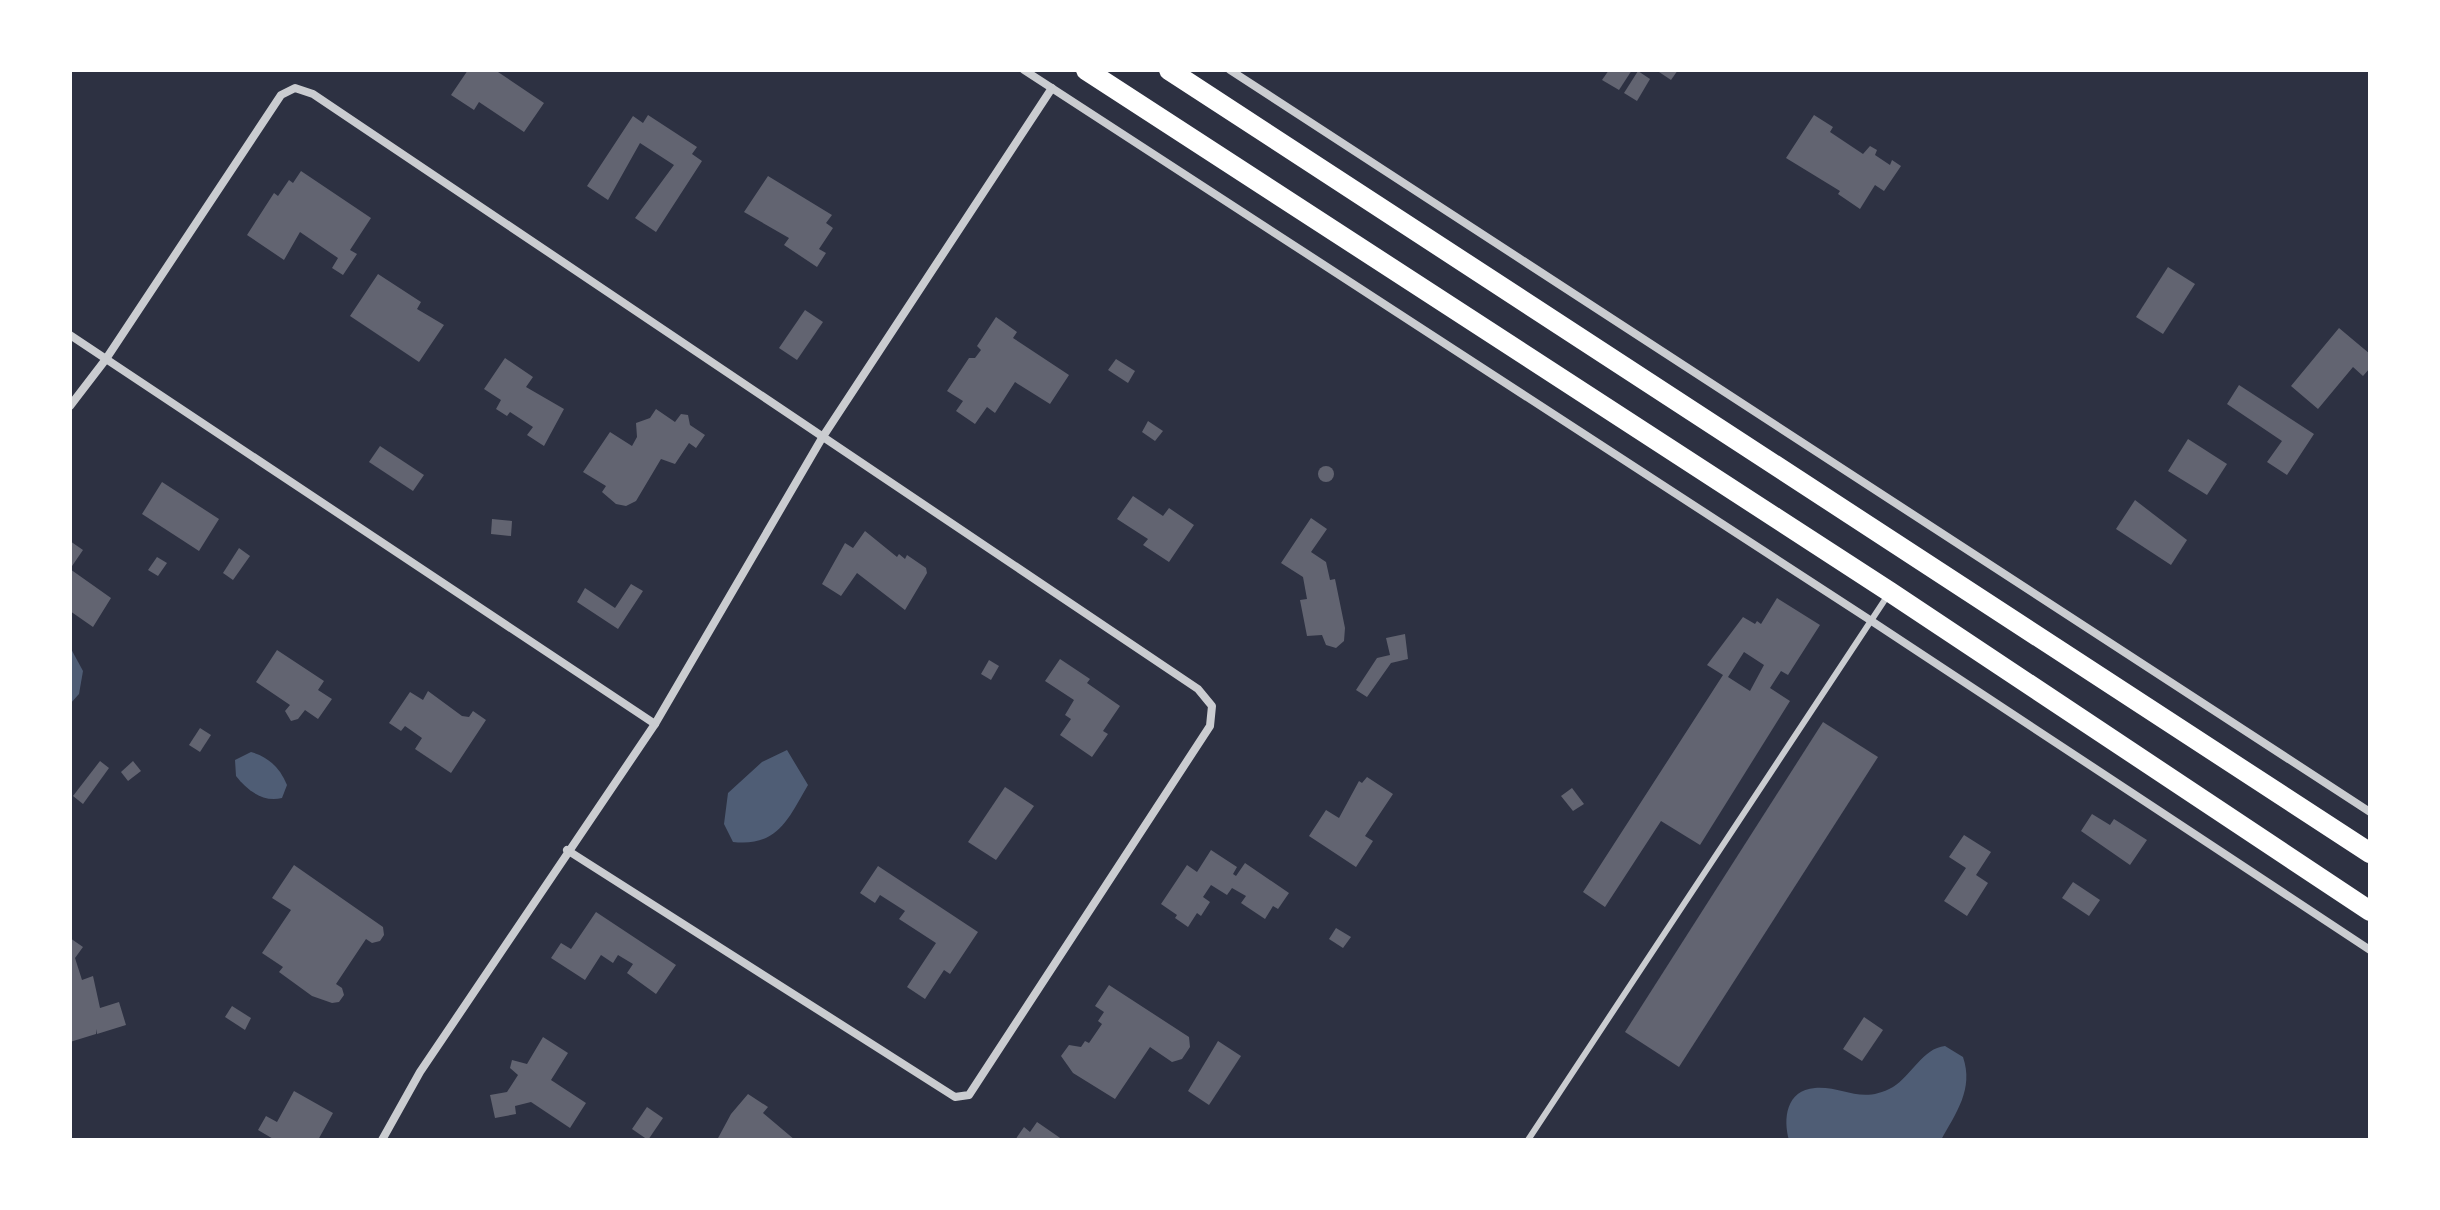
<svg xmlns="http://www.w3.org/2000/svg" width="2440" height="1210" viewBox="0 0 2440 1210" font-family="'Nunito Sans',sans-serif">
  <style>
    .water { fill: #4f5d75 }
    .building { fill: #626471; fill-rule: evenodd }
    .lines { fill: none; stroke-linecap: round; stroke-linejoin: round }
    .service { stroke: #caccd0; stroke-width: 6 }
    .minor { stroke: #caccd0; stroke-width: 8 }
    .primary { stroke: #fff; stroke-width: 20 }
  </style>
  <rect width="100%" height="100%" fill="#2d3142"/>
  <g class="water">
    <polygon points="70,647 83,671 79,694 70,704"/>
    <path d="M 787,750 L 808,785 C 788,819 778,847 733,842 L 724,824 L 728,793 L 762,762 Z"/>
    <path d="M 251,752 C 269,757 280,768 287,785 L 282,798 C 263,803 247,790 236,776 L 235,760 Z"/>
    <path d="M 1945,1046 L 1963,1057 C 1974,1089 1956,1113 1941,1140 L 1789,1140 C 1783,1119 1786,1090 1815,1088 C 1844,1086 1861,1105 1893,1087 C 1911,1076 1923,1048 1945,1046 Z"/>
  </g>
  <g class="building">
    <polygon points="468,70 495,70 544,103 524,132 479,102 474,110 451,95"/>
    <polygon points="1609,70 1632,70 1619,90 1602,80"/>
    <polygon points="1656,70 1678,70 1671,80"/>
    <polygon points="1638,71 1650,79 1637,101 1624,93"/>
    <polygon points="648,115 697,147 692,154 702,161 656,232 635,218 674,165 640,143 608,200 587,186 633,116 643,123"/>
    <polygon points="1814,115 1833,127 1830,132 1863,154 1870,146 1877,150 1875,155 1890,165 1892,160 1901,166 1884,191 1875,185 1860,209 1838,194 1840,191 1786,158"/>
    <polygon points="301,171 371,218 350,250 357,254 343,275 332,268 338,258 300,232 284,260 247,235 274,193 278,196 289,180 293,183"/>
    <polygon points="768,176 832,215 826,223 833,228 819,249 826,253 817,267 784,245 789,238 744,212"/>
    <polygon points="2168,267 2195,284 2163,334 2136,317"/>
    <polygon points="378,274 421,302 417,309 444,325 419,362 350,316"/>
    <polygon points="805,310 823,322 797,360 779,348"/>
    <polygon points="996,317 1017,332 1013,338 1069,375 1050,404 1015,382 995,413 987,407 975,424 956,411 963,401 947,391 969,358 975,358 981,350 977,346"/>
    <polygon points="2339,328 2370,354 2370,368 2363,376 2353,367 2318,409 2291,386"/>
    <polygon points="505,358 533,377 526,387 564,409 544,446 527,435 533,427 510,412 507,416 496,409 501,400 484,389"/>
    <polygon points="1116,359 1135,371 1128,383 1108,370"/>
    <polygon points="2239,385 2314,434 2287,475 2267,462 2282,441 2227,404"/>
    <polygon points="656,409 675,422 681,414 688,415 690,425 705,435 696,448 689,443 675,464 661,459 636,501 626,506 616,504 602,492 606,486 583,472 610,432 632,446 637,437 636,423 650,418"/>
    <polygon points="1148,421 1163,431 1155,441 1142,432"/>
    <polygon points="2188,439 2227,464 2207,495 2168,471"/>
    <polygon points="380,446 424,475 413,491 369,462"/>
    <circle cx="1326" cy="474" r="8"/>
    <polygon points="162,482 219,519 199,551 142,514"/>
    <polygon points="1133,496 1163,516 1169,508 1194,525 1169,562 1143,545 1148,539 1117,519"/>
    <polygon points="2135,500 2187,540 2171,565 2116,529"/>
    <polygon points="1311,518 1327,529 1311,552 1326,562 1330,580 1335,579 1345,628 1344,641 1336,648 1326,645 1322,635 1307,636 1300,600 1307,599 1303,577 1281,563"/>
    <polygon points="492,519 512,521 511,536 491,534"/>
    <polygon points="865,531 897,557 899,554 905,559 907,555 926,568 927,573 905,610 857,573 841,596 822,584 845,543 853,548"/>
    <polygon points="70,541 83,550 70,569 111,598 93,627 70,611"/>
    <polygon points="239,548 250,556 233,580 223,573"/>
    <polygon points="157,557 167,563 158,576 148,570"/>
    <polygon points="631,584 643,591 618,629 577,602 585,588 615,608"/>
    <path d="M 1777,598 L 1820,625 L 1788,675 L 1781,671 L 1770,688 L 1790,701 L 1700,845 L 1661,821 L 1605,907 L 1583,892 L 1723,675 L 1707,665 L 1743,617 L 1755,624 L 1757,621 L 1761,624 ZM 1744,652 L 1764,665 L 1750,691 L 1728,677 Z"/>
    <polygon points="1405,634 1408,659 1391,663 1367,697 1356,690 1377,658 1390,655 1386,638"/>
    <polygon points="277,650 324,681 318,690 332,699 318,719 305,710 298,719 291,721 285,711 290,705 256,682"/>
    <polygon points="1060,659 1090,679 1087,683 1120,706 1103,731 1108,734 1092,757 1060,735 1071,719 1065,715 1074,700 1045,681"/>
    <polygon points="989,660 999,666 991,680 981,674"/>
    <polygon points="428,691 462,716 469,717 473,711 486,720 451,773 415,749 422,738 405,726 401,731 389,723 410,692 423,700"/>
    <polygon points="1823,722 1878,757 1679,1067 1625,1032"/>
    <polygon points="200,728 211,735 200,752 189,745"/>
    <polygon points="100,761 109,768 83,804 73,796"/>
    <polygon points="133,761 141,771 128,781 121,772"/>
    <polygon points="1367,777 1393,794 1365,836 1373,841 1356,867 1309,836 1326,810 1339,818 1359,781 1362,783"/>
    <polygon points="1005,787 1034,806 996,860 968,842"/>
    <polygon points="1572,788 1584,804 1573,811 1561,796"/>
    <polygon points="2092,814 2110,825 2114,819 2147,840 2130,865 2081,831"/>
    <polygon points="1964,835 1991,852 1976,875 1988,883 1967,916 1944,901 1966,868 1949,857"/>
    <polygon points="1211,850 1237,867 1233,874 1236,876 1245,863 1289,893 1278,909 1273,906 1265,919 1241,903 1246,896 1232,888 1227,895 1211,885 1203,897 1210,902 1201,916 1197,913 1188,927 1175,918 1177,915 1161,904 1187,865 1197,872"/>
    <polygon points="294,865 383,927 384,935 380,941 372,943 366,939 336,984 342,988 344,995 339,1002 332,1003 312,996 279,972 283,967 262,953 291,910 272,898"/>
    <polygon points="878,866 978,932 950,974 944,970 925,999 907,987 936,943 899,919 905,911 880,895 875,903 860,893"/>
    <polygon points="2073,882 2100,900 2089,916 2062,898"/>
    <polygon points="596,912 676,965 656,994 627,973 633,964 618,955 613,963 601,955 585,980 551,958 561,943 571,949"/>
    <polygon points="1336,928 1351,937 1343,948 1329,939"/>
    <polygon points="70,938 83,947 75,958 82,980 93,976 100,1008 119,1002 126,1025 97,1034 96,1029 96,1034 70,1042"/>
    <polygon points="1109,985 1189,1037 1190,1047 1182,1059 1172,1062 1150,1047 1115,1099 1073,1073 1061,1056 1069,1045 1081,1047 1085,1041 1089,1043 1102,1024 1098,1021 1104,1012 1095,1006"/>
    <polygon points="232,1006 251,1018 245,1030 225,1017"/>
    <polygon points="1864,1017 1883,1030 1862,1061 1843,1049"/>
    <polygon points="543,1037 568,1053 551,1080 586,1103 570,1128 531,1102 515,1106 516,1114 495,1118 490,1095 507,1092 518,1075 510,1068 512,1060 527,1064"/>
    <polygon points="1218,1041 1241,1056 1209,1105 1188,1091"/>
    <polygon points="294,1091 333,1113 318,1140 275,1140 258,1130 266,1116 277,1122"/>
    <polygon points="748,1094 768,1107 763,1113 795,1140 717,1140 731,1114"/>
    <polygon points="647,1107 663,1118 648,1140 632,1129"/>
    <polygon points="1037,1122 1053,1133 1063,1140 1015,1140 1024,1127 1030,1132"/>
  </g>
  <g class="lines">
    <polyline class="service" points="1528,1140 1888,595"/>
    <g class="minor">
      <polyline points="1024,70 1870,620 2370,950"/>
      <polyline points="1230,70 2370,812"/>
      <polyline points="70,335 655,724"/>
      <polyline points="70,406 106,359 281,95 295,88 313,94 1198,689 1212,706 1210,726 969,1095 955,1097 567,850"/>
      <polyline points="382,1140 420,1072 655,724 822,438 1052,88"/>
    </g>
    <g class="primary">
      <polyline points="1086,70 1890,592 2370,911"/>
      <polyline points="1169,70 2370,853"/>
    </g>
  </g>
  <rect width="2440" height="1210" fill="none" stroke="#ffffff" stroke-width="144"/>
</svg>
